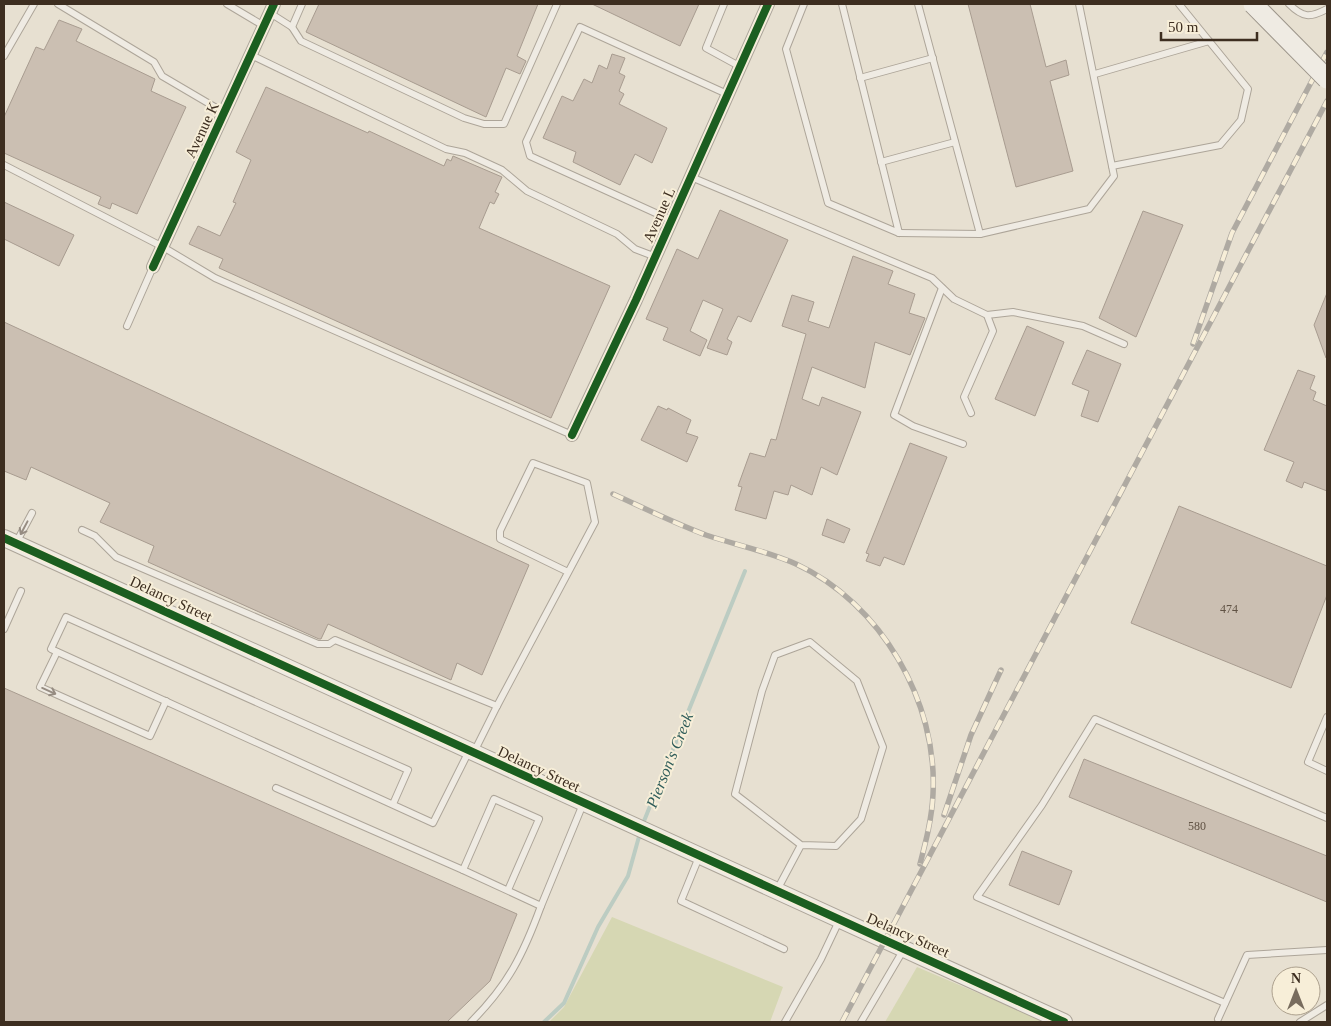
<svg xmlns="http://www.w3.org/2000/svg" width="1331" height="1026" viewBox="0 0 1331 1026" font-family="Georgia,serif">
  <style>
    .green { fill: #d6d7b3 }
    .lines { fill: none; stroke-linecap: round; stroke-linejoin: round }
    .stream { stroke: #bcccc2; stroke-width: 4 }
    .building { fill: #cbbfb2; stroke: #a89c90 }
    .service-casing { stroke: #ada599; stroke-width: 8 }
    .minor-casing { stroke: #ada599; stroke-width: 14 }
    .tertiary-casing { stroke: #ada599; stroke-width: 18 }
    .service { stroke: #efebe3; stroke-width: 6 }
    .minor { stroke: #efebe3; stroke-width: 12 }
    .tertiary { stroke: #efebe3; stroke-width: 16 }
    .rail-casing { stroke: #afaaa2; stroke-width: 5.5 }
    .rail { stroke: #f7eed8; stroke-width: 4; stroke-dasharray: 11; stroke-linecap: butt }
    .secondary-bridge-casing { stroke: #9c958a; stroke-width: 21; stroke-linecap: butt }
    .secondary-bridge { stroke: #efebe3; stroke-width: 19 }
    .cycleway-casing { stroke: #f7eed8; stroke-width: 11 }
    .cycleway { stroke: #1b5e20; stroke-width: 8 }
    .oneway { stroke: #968c82 }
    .labels { text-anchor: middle; stroke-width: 4; stroke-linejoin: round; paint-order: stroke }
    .number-label { font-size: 12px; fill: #605244 }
    .street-label { font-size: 15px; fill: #3d2e20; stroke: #f7eed8 }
    .water-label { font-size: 16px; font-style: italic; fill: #2f5d5a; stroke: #f7eed8 }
  </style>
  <rect width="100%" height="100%" fill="#e7e0d1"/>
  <g class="green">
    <polygon points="612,917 783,987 770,1022 549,1022 564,1007"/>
    <polygon points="917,967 1046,1022 885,1022"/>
  </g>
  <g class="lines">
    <g class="stream">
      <polyline points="642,826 745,571"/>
      <polyline points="544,1022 564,1003 598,927 628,876 640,833"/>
    </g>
  </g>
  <g class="building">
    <polygon points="319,4 538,4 517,56 526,61 520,74 506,68 486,117 306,32"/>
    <polygon points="592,4 699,4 680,46"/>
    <polygon points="968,4 1030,4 1046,67 1066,60 1069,75 1050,81 1073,171 1016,187"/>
    <polygon points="59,20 82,29 76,41 155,79 151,91 186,107 137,214 112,203 110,209 98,204 101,197 4,153 4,117 36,47 44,50"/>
    <polygon points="612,54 625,58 619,73 625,76 619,91 624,94 619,104 667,128 652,163 635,154 620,185 573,162 576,152 543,138 562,96 573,101 584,79 592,83 599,65 607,69"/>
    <polygon points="266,87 368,133 369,131 444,166 447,159 451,161 453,156 502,177 495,192 499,194 494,204 490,202 479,228 610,286 551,418 219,268 223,259 189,244 198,226 220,236 236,203 233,202 251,160 236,152"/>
    <polygon points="4,202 74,235 59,266 4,239"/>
    <polygon points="720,210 788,240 751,322 738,316 727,339 732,342 727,355 707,348 723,309 703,300 690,331 707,340 700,356 663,340 668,328 646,319 677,249 698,259"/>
    <polygon points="1143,211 1183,225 1136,337 1099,318"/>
    <polygon points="853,256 893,271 888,284 915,294 909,313 925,318 910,355 875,342 865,388 812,367 802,399 819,406 822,397 861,412 837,475 821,467 812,495 791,485 788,495 774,491 766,519 735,510 742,487 738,486 750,453 765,457 771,439 776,440 806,334 782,326 792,295 814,302 808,321 829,328"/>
    <polygon points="1327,293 1327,358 1326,358 1314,325"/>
    <polygon points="4,322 529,565 482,675 457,663 451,680 328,624 321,639 319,639 148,562 154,546 100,522 110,503 31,467 26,480 4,471"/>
    <polygon points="1027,326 1064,342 1035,416 995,399"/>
    <polygon points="1087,350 1121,364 1098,422 1081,416 1089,391 1072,384"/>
    <polygon points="1298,370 1315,376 1310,389 1316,392 1313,400 1327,406 1327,491 1304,482 1302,488 1286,481 1294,462 1264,450"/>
    <polygon points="658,406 667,410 668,408 691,420 686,433 698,437 687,462 641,440"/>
    <polygon points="910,443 947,457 904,565 884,557 880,566 866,561 869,554 866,553"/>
    <polygon points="1179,506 1327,566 1327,595 1291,688 1131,623"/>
    <polygon points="827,519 850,529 844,543 822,535"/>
    <polygon points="4,688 517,914 490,981 447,1022 4,1022"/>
    <polygon points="1084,759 1327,856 1327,902 1069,797"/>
    <polygon points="1022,851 1072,871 1059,905 1009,885"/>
  </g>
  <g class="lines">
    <g class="service-casing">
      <g id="service">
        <polyline points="58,4 154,62 162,76 225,113"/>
        <polyline points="227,4 264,26"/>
        <polyline points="724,4 706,48 739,66"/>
        <polyline points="804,4 786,49 828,203 899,233 842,4"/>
        <polyline points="918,4 980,234 1089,209 1114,176 1079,4"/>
        <path d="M 1289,4 C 1303,18 1310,18 1327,9"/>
        <polyline points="270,13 292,27 301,41 464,118 484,124 504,124 557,4"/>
        <polyline points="292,27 302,4"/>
        <polyline points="251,55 446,149 465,153 502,170 527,191 617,234 635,249 656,257"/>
        <polyline points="4,56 34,4"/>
        <polyline points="1095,74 1209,41"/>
        <polyline points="860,78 933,58"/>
        <polyline points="881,162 955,142"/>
        <polyline points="4,165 163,247 215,278 572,435"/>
        <polyline points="1112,166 1220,145 1241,120 1248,89 1179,4"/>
        <polyline points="691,177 932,278 954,299 987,315 993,331 964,397 971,413"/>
        <polyline points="671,220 530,156 526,142 580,27 727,94"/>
        <polyline points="899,233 980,234"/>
        <polyline points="942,288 894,415 913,426 963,444"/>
        <polyline points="987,315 1013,312 1083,326 1124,344"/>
        <polyline points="127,326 153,267"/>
        <polyline points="82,530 95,536 116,557 318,644 329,644 335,640 497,706 595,522 587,483 533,463 500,531 500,539 568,572"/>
        <polyline points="16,543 32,513"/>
        <polyline points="4,629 21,591"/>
        <polyline points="57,652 40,687 150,736 166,701"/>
        <polyline points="1327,717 1308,762 1327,771"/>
        <polyline points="474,752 497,706"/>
        <polyline points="276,788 463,870"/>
        <polyline points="393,804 408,770 66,617 51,649 433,823 469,751"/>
        <polyline points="699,857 681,901 784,949"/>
        <polyline points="508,890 539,819 494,799 463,870 541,906 583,804"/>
        <polyline points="777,890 801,845 836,846 861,819 883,747 857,681 810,642 775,655 762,691 735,794 801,845"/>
        <polyline points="1225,1003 977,897 1042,805 1095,719 1327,818"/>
        <polyline points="1218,1019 1247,955 1327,950"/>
        <path d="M 471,1022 C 508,985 523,955 541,906"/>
        <polyline points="785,1022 821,959 839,921"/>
        <polyline points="861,1022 904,949"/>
        <polyline points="1300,1022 1327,1005"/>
      </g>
    </g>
    <g class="minor-casing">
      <g id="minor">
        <polyline points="153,267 274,4"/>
        <polyline points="572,435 636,300 768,4"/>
      </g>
    </g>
    <g class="tertiary-casing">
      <polyline id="tertiary" points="4,538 1064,1022"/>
    </g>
    <use href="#service" class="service"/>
    <use href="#minor" class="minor"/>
    <use href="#tertiary" class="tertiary"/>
    <g class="rail-casing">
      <g id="rail">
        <polyline points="1193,344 1232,233 1327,52"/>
        <path d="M 613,494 C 644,508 674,523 706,535 C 736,545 767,551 796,564 C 881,603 938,702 933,794 C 932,818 926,841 920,864"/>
        <polyline points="944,815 971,735 1001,670"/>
        <polyline points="842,1022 1327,101"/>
      </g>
    </g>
    <use href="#rail" class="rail"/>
    <g class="secondary-bridge-casing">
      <polyline id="secondary-bridge" points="1253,4 1327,79"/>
    </g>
    <use href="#secondary-bridge" class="secondary-bridge"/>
    <g class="cycleway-casing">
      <g id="cycleway">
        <polyline points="153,267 274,4"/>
        <polyline points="572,435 636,300 768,4"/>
        <polyline points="4,538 1064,1022"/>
      </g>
    </g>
    <use href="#cycleway" class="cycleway"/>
  </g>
  <defs><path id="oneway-shaft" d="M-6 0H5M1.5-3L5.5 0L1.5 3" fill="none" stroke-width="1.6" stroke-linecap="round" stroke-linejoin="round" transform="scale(1.25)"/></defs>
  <g class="oneway">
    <use href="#oneway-shaft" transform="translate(24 528) rotate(118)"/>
    <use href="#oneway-shaft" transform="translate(49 691) rotate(24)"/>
  </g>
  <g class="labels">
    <g class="number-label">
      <text x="1229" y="613">474</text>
      <text x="1197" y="830">580</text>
    </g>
    <g class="street-label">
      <text transform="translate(202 130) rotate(-65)" y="5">Avenue K</text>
      <text transform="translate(659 215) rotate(-66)" y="5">Avenue L</text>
      <text transform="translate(171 599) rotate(25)" y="5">Delancy Street</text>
      <text transform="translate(539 769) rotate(25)" y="5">Delancy Street</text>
      <text transform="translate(908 935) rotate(24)" y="5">Delancy Street</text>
    </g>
    <g class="water-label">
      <text transform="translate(669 760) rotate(-68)" y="6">Pierson's Creek</text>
    </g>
  </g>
  <rect width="1331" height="1026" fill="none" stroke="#3d2e20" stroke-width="10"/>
  <g transform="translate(1296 991)"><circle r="24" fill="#f7eed8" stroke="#ada18e"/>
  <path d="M0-4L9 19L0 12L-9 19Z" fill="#786c5e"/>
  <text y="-8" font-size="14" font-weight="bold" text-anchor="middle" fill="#3d2e20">N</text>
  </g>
  <path d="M1161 32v8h96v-8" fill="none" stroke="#3d2e20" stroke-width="2.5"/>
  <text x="1168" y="32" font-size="15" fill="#3d2e20" stroke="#f7eed8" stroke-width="4" paint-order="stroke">50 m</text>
</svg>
